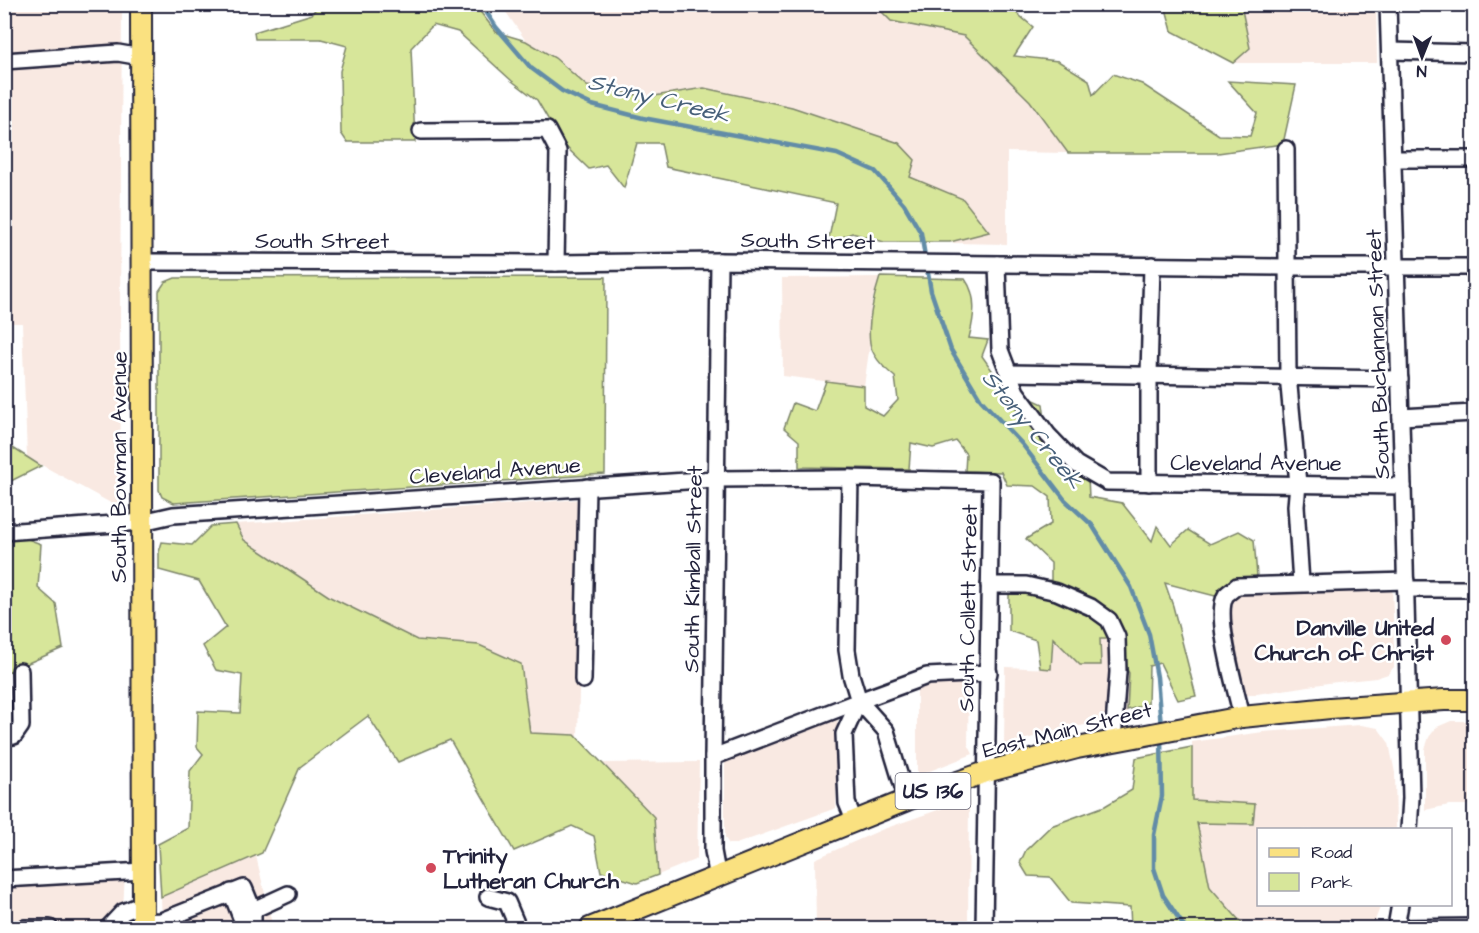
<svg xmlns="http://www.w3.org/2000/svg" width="1479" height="933" viewBox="0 0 1479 933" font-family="'Architects Daughter',sans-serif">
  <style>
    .built { fill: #f9e9e2 }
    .green { fill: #d7e69a; stroke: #7c846a; stroke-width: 1.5 }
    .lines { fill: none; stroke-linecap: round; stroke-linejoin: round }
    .stream { stroke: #628ca7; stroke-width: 4.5 }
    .minor-casing { stroke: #22223b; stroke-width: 20 }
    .major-casing { stroke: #22223b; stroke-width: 24 }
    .minor { stroke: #fff; stroke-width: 15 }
    .major { stroke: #fae180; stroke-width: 20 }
    .poi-dot { fill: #d1495b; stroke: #fff; stroke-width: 2 }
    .labels { text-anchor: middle; stroke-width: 5; stroke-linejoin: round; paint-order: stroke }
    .shield { fill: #fff; stroke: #646476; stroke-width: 1.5 }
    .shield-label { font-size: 21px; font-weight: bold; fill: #22223b }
    .street-label { font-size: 22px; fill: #22223b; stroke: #fff }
    .poi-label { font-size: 22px; font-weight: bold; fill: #22223b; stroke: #fff; text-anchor: end }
    .water-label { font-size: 24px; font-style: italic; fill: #47607a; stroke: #fff }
  </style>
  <rect width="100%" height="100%" fill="#fff"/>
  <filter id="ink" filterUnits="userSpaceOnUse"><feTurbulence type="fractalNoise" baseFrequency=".0167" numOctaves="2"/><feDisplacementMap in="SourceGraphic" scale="12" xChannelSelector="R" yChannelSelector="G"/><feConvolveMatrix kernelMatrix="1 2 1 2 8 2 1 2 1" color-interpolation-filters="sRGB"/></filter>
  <g filter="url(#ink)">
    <g class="built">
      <polygon points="5,5 122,5 120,314 121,496 118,507 27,457 22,323 5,323"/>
      <polygon points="501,5 875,5 891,21 963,36 1030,101 1068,153 1007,152 1007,244 953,243 950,242 988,232 963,199 909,177 899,143 792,107 704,88 648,97 587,86 555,58 526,41"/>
      <polygon points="1241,5 1376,5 1377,63 1233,63 1250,48"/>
      <polygon points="880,277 872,301 870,344 864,386 783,376 782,278"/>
      <polygon points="583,499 578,739 575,735 530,733 479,645 417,640 330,597 244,540 236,524"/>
      <polygon points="1392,581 1394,652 1394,667 1388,674 1376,678 1328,683 1238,697 1223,613 1237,586"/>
      <polygon points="1052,638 1110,639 1129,673 1127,717 1059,730 1004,745 1005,667 1051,669"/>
      <polygon points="969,674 968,744 973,754 917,776 917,680"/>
      <polygon points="838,709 836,808 736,844 729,844 725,838 725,752"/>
      <polygon points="1451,721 1474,721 1474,805 1449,805 1425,810 1425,749 1429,737 1437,727"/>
      <polygon points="1361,725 1378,728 1389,743 1395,773 1396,829 1258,830 1258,904 1381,905 1372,928 1246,928 1210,887 1192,800 1192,742 1263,732"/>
      <polygon points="699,762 697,859 658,875 654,817 602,763"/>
      <polygon points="969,799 968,928 816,928 815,859 881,830"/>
      <polygon points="256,856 273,928 162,928 161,897"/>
      <polygon points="125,873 122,928 5,928 5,879"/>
    </g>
    <g class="green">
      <polygon points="318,5 475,5 496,32 526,41 555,58 587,86 648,97 704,88 792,107 899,143 915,160 910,177 963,199 989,232 950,242 884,242 852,233 828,243 836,203 666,167 661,143 637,143 624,188 606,165 589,169 562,143 537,100 512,81 458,32 433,25 411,48 415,142 347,142 341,133 340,71 347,46 321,39 255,39 254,32 312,14"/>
      <polygon points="875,5 1007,5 1033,27 1014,56 1058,61 1089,80 1093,95 1113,74 1142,84 1219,135 1250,136 1257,113 1228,81 1296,85 1283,144 1218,153 1068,153 1030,101 964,36 891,21"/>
      <polygon points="1165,5 1241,5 1250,48 1233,63 1172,31"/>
      <polygon points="606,277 605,474 174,503 162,497 159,490 159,291 165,282 175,278"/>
      <path d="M 880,277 L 965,279 C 978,297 974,318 969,338 L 988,340 L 982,356 L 996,376 L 1019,405 L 1030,398 L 1043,404 L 1045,419 L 1079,458 L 1088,477 L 1089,497 L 1122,503 L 1152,541 L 1157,526 L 1171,545 L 1188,530 L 1210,544 L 1239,531 L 1254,540 L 1257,576 L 1219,597 L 1165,583 L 1173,606 L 1196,696 L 1178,700 L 1160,663 L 1149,666 L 1148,704 L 1127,710 L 1129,673 L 1110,639 L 1100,639 L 1101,665 L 1080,665 L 1053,638 L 1051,669 L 1040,668 L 1036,640 L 1009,631 L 1009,593 L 1016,585 L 1051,580 L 1051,563 L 1026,539 L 1051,524 L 1050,497 L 1035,486 L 1007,485 L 1001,472 L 965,471 L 966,454 L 956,441 L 933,448 L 911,443 L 909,469 L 799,467 L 799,441 L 784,428 L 793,403 L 815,411 L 826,381 L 864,386 L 864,406 L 883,416 L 898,400 L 895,377 C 885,369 872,356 870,343 C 867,324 874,295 880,277 Z"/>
      <polygon points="5,443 41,466 5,484"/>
      <polygon points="236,524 244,540 330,597 417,640 479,645 521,664 530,733 575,735 654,817 658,875 637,883 601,872 594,836 572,826 514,851 450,740 398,762 368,716 300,767 262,853 161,897 158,844 188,828 190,771 203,754 197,747 198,711 240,713 242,675 216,670 203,646 226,627 199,581 159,570 159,552 162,542 192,545 211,526"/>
      <polygon points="25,538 41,544 38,588 56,604 63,648 5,673 5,540"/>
      <polygon points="1192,747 1192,800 1255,804 1253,824 1197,823 1210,887 1246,928 1131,928 1130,907 1071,903 1050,877 1028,876 1020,863 1026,850 1051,826 1105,806 1132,790 1136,758"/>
    </g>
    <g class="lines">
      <g class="stream">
        <polyline points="481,4 496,27 531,68 562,91 592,105 643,118 837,154 875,171 904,204 921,233 931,291 951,350 981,400 1022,444 1065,500 1092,525 1131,587 1149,634 1157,677 1161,727"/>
        <polyline points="1161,736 1162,796 1154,835 1154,868 1163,895 1185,928"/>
      </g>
      <g class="minor-casing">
        <g id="minor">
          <polyline points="1388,4 1403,486 1411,798 1409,830"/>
          <polyline points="1390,51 1474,53"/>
          <polyline points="4,61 118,53 141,57"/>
          <polyline points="421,131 547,130 558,151 556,263"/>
          <polyline points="1286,149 1288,375 1298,484 1296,506 1301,583"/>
          <polyline points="1393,159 1474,159"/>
          <polyline points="142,262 556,263 719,261 1287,267 1474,267"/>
          <polyline points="997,264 1000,350 1016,392 1048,435 1076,464 1107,482 1403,486"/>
          <polyline points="1008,373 1400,379"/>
          <polyline points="1401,417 1474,413"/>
          <polyline points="1149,483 1149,374 1152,265"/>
          <polyline points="4,532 142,522 173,515 716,479 850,478 991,481 984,928"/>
          <polyline points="989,585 1026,585 1057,592 1091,607 1109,620 1117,637 1118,672 1113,740"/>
          <polyline points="1406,589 1474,589"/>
          <polyline points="583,680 587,487"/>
          <polyline points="859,701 886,731 907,800"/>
          <path d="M 1242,717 C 1237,693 1213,615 1226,595 C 1229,592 1234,589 1237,586 L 1406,581"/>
          <polyline points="4,737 14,736 21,726 20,671"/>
          <polyline points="713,757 859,701 851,675 847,650 850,478"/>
          <polyline points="854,820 847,803 844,734 859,701 927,676 989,673"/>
          <polyline points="718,878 713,851 713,757 719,261"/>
          <polyline points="4,879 143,871"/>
          <polyline points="231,892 242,920 249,928"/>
          <polyline points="488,897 507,902 518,928"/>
          <polyline points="253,910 288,894"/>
          <polyline points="143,922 161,921 244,888 253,910 253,928"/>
          <polyline points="24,928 50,928"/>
          <polyline points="108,928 123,912 143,904"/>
          <polyline points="1395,928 1474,927"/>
          <polyline points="1398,928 1396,927 1400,904"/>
        </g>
      </g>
      <g class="major-casing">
        <g id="major">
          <polyline points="141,4 143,928"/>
          <polyline points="590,928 907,800 986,772 1077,748 1242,717 1330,708 1444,700 1474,700"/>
        </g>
      </g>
      <use href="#minor" class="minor"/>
      <use href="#major" class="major"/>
    </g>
  </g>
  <g class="poi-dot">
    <circle cx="1446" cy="640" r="6"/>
    <circle cx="431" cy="868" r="6"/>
  </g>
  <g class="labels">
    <rect class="shield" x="895.5" y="773" width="75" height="36" rx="4.5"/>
    <g class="shield-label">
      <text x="933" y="798">US 136</text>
    </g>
    <g class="street-label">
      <text x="322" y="248">South Street</text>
      <text transform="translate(808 240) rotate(1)" y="8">South Street</text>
      <text transform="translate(1377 354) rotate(-92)" y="8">South Buchannan Street</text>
      <text x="1256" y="470">Cleveland Avenue</text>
      <text transform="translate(118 467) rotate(-90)" y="8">South Bowman Avenue</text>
      <text transform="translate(495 470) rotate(-4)" y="8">Cleveland Avenue</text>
      <text transform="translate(692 569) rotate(-89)" y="8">South Kimball Street</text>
      <text transform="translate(967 608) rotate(-89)" y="8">South Collett Street</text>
      <text transform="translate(1067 729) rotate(-14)" y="8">East Main Street</text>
    </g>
    <g class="poi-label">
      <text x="1434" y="635">Danville United<tspan x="1434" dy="25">Church of Christ</tspan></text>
      <text x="443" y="863" text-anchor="start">Trinity<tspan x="443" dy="25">Lutheran Church</tspan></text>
    </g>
    <g class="water-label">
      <text transform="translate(659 98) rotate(14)" y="8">Stony Creek</text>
      <text transform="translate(1033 429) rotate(51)" y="8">Stony Creek</text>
    </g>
  </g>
  <rect width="1479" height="933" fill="none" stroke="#fff" stroke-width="24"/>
  <rect x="12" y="12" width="1455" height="909" fill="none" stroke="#22223b" stroke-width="2" filter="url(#ink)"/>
  <rect x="1257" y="828" width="195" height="78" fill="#ffffff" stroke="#a7a7b1" stroke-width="1.5"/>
  <rect x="1269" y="848" width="30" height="9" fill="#fae180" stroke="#a7a7b1" stroke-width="1.5"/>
  <text x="1311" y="858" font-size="18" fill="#22223b">Road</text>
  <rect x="1269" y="873" width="30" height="18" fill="#d7e69a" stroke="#a7a7b1" stroke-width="1.5"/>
  <text x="1311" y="888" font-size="18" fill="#22223b">Park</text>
  <g transform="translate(1422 57) rotate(181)" stroke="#ffffff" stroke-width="4.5" paint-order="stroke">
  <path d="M0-4.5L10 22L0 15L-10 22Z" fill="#22223b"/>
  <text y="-9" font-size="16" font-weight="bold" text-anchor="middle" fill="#22223b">N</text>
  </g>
</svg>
